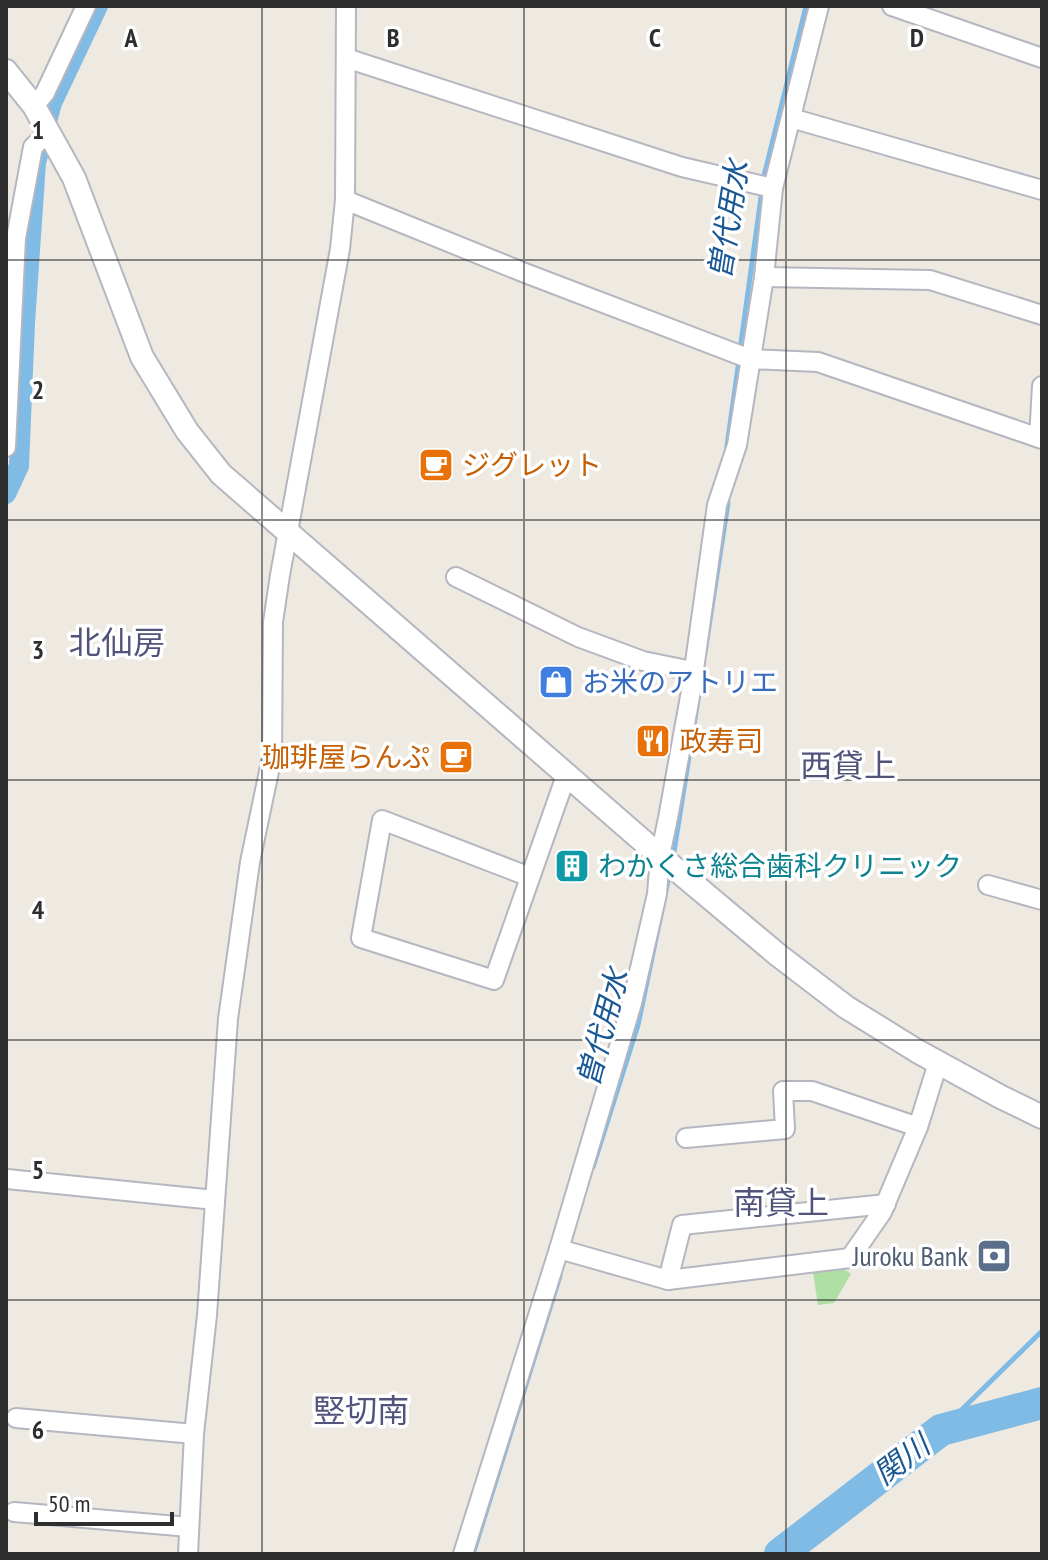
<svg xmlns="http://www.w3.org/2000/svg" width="1048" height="1560" viewBox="0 0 1048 1560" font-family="'PT Sans Narrow','Noto Sans JP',sans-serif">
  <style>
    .green { fill: #afdfa4 }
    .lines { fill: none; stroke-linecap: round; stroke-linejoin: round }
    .stream { stroke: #80bbe5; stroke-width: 5 }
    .canal { stroke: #80bbe5; stroke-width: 20 }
    .river { stroke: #80bbe5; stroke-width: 32 }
    .minor-casing { stroke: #b5b6c0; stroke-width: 22 }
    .tertiary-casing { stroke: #b5b6c0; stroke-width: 26 }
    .minor { stroke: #fff; stroke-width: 18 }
    .tertiary { stroke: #fff; stroke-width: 22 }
    .grid { fill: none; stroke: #2e2e2e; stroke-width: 2; stroke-opacity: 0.55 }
    .labels { text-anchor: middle; stroke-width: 7; stroke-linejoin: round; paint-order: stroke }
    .food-label { font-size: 28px; fill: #c56008; stroke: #fff; text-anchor: start }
    .shop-label { font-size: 28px; fill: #366cbe; stroke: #fff; text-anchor: start }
    .culture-label { font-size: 28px; fill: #0d838f; stroke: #fff; text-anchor: start }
    .service-label { font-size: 28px; fill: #4e5e75; stroke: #fff; text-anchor: end }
    .water-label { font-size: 30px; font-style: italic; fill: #1a5895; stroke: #fff }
    .quarter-label { font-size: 32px; fill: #51537b; stroke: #fff }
    .grid-label { font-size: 26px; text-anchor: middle; font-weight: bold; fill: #2e2e2e; stroke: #fff; stroke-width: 7; stroke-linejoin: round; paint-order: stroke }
  </style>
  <rect width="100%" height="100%" fill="#eeeae2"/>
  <polygon class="green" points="839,1265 851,1274 834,1303 818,1305 812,1267"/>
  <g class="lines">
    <g class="stream">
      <polyline points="763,180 806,6"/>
      <polyline points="740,350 762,190"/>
      <polyline points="727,446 739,360"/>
      <polyline points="705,652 728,503"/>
      <polyline points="673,858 697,706"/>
      <polyline points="593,1167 638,1025 670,871"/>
      <polyline points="941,1430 1042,1331"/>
      <polyline points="473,1554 560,1276"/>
    </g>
    <polyline class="canal" points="6,494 19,466 25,323 36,163 52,103 98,6"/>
    <polyline class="river" points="780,1554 941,1430 1042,1403"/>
    <g class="minor-casing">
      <g id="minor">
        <polyline points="892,6 1042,58"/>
        <polyline points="346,58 682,167 773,188"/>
        <polyline points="34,106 45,93 86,6"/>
        <polyline points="791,118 1042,190"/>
        <polyline points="345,200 525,273 750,359 818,362 1042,439"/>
        <polyline points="764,277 930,280 1042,315"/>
        <polyline points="1039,438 1042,386"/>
        <polyline points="6,447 16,238 33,147 49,132"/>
        <polyline points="456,577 578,637 643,661 692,671"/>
        <polyline points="530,877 382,820 361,938 494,980 567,773"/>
        <polyline points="988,885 1042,900"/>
        <polyline points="686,1138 785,1129 783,1091 812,1091 918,1127 938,1063"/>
        <polyline points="7,1179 215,1200"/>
        <polyline points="559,1249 668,1280 850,1258 882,1212 918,1127"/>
        <polyline points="668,1280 682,1225 886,1204"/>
        <polyline points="16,1418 194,1434"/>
        <polyline points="14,1512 189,1527"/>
        <polyline points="188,1554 194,1434 207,1315 228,1019 250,862 272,757 273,622 280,575 340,249 345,200 346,6"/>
        <polyline points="463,1554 559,1249 632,1003 657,894 660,856 668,818 691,691 717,505 737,445 764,277 773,188 819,6"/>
      </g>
    </g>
    <g class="tertiary-casing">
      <polyline id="tertiary" points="6,71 34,106 74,178 142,357 187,431 221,474 660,856 778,955 846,1007 917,1051 1001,1097 1042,1117"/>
    </g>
    <use href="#minor" class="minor"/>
    <use href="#tertiary" class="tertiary"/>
  </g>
  <path class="grid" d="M 262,6 L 262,1554M 524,6 L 524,1554M 786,6 L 786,1554M 6,260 L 1042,260M 6,520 L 1042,520M 6,780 L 1042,780M 6,1040 L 1042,1040M 6,1300 L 1042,1300"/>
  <defs>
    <g id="cafe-square" transform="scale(1.8)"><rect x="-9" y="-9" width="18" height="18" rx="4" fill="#e8710a" stroke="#fff"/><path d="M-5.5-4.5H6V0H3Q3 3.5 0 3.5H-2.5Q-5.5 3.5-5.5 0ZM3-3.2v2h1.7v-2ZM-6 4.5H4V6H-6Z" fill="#fff"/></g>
    <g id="shop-square" transform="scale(1.8)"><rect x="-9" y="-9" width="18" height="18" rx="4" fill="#3f7fe0" stroke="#fff"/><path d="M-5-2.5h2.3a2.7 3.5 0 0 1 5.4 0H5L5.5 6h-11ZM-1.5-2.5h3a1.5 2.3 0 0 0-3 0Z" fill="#fff"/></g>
    <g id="restaurant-square" transform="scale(1.8)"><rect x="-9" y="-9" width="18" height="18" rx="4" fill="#e8710a" stroke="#fff"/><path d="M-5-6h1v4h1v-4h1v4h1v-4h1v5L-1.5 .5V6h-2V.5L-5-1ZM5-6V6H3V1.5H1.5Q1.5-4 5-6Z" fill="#fff"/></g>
    <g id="building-square" transform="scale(1.8)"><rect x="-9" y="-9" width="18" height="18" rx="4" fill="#0f9aa8" stroke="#fff"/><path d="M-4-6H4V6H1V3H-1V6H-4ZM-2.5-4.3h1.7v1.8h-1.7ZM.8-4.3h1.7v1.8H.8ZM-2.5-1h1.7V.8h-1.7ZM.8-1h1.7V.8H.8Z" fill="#fff"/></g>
    <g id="bank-square" transform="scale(1.8)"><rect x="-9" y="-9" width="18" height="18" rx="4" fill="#5c6f8a" stroke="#fff"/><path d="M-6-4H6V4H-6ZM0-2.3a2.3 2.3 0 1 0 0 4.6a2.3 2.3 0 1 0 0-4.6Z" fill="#fff"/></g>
  </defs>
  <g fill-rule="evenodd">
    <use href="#cafe-square" x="436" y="465"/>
    <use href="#shop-square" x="556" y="682"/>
    <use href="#restaurant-square" x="653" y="741"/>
    <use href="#cafe-square" x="456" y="757"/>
    <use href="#building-square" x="572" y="866"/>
    <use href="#bank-square" x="994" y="1256"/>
  </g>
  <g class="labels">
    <g class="food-label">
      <text x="462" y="475">ジグレット</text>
      <text x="679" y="751">政寿司</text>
      <text x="430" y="767" text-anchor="end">珈琲屋らんぷ</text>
    </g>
    <g class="shop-label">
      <text x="582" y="692">お米のアトリエ</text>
    </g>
    <g class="culture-label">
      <text x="598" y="876">わかくさ総合歯科クリニック</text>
    </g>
    <g class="service-label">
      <text x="968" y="1266">Juroku Bank</text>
    </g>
    <g class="water-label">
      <text transform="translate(729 220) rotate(-81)" y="10">曽代用水</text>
      <text transform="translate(603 1028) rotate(-75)" y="10">曽代用水</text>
      <text transform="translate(902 1460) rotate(-37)" y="10">関川</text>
    </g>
    <g class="quarter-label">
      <text x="117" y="654">北仙房</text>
      <text x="848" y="777">西貸上</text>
      <text x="781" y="1214">南貸上</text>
      <text x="361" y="1422">竪切南</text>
    </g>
  </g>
  <g class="grid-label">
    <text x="131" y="47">A</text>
    <text x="393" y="47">B</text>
    <text x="655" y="47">C</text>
    <text x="917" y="47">D</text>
    <text x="38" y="139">1</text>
    <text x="38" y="399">2</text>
    <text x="38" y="659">3</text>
    <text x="38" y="919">4</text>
    <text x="38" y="1179">5</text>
    <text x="38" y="1439">6</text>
  </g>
  <rect width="1048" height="1560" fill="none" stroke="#2e2e2e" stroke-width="16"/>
  <path d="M36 1512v12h136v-12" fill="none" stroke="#2e2e2e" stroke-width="4"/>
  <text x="48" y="1512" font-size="24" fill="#2e2e2e" stroke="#ffffff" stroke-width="6" paint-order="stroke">50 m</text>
</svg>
